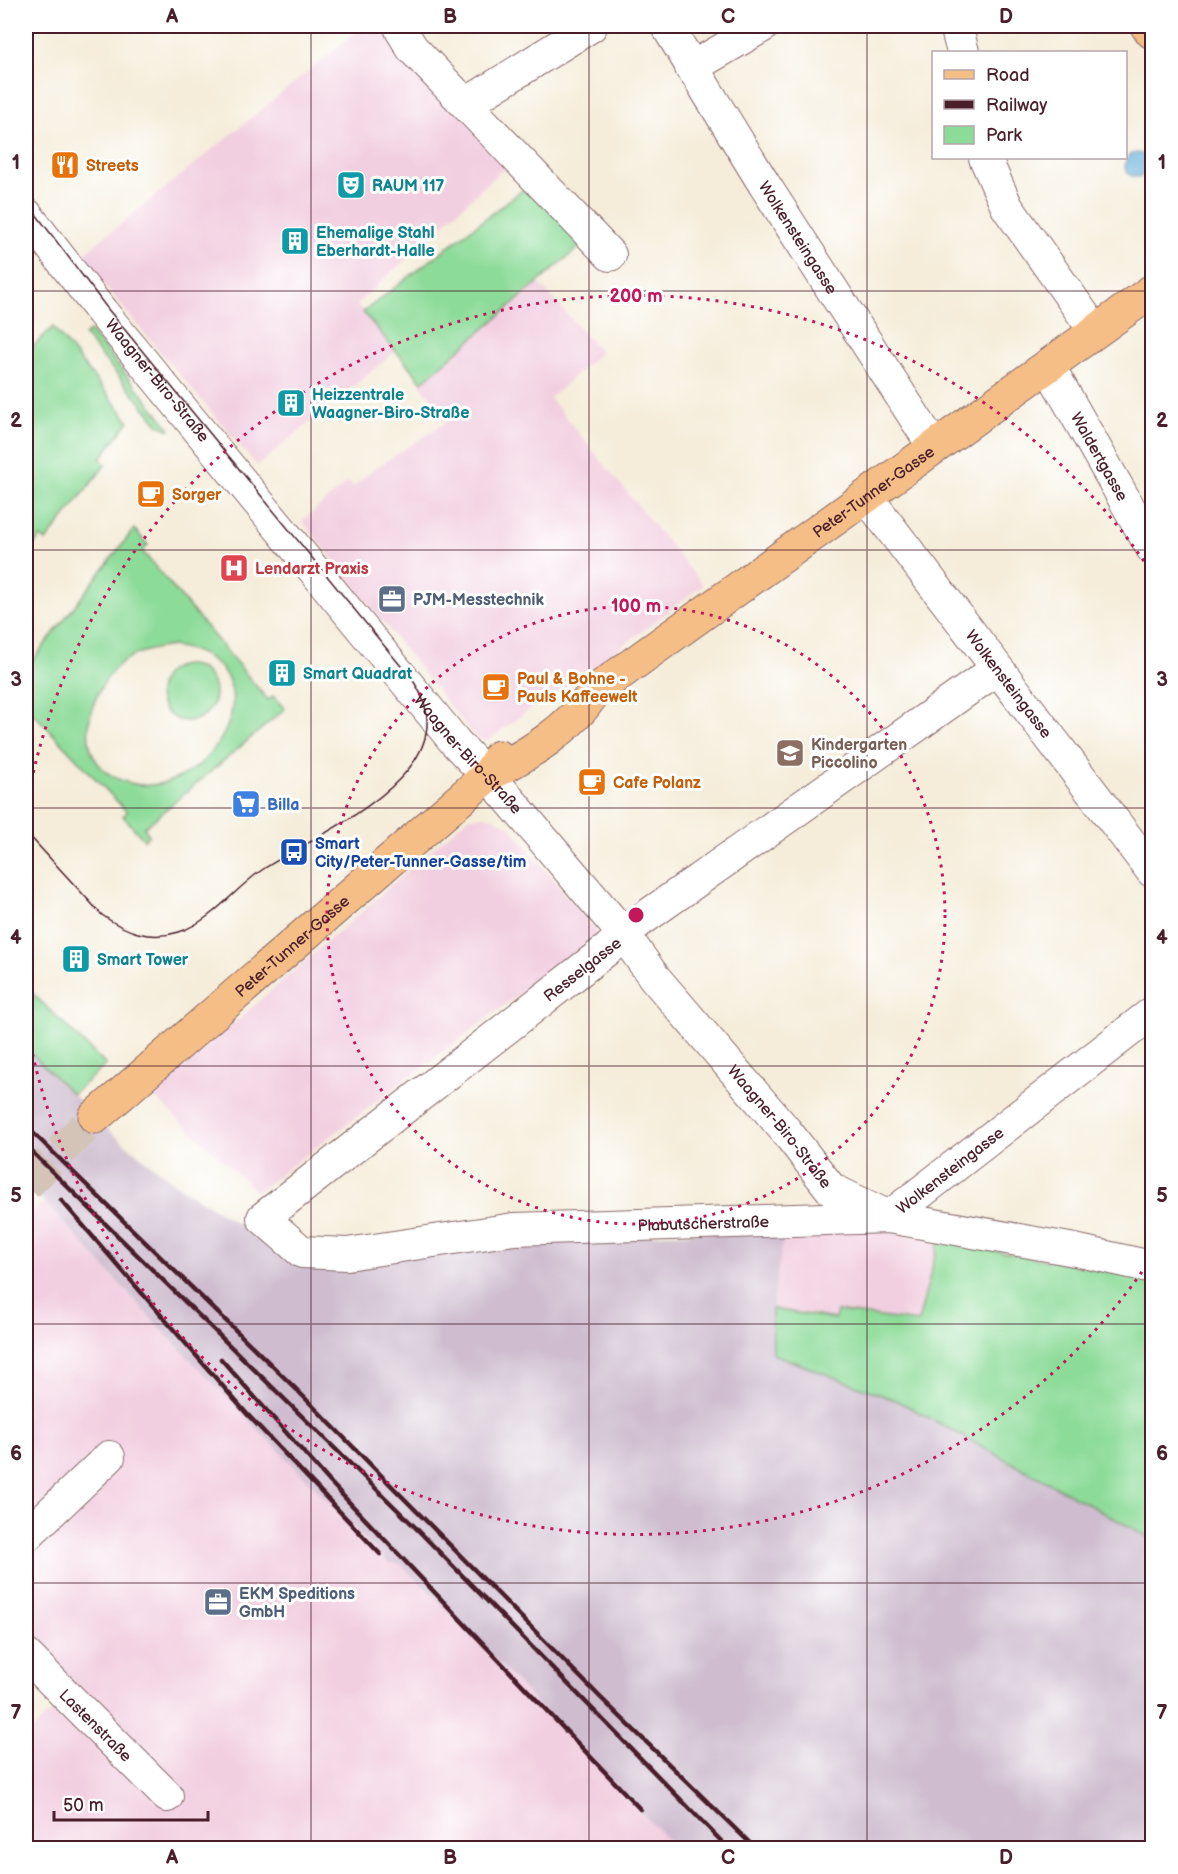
<svg xmlns="http://www.w3.org/2000/svg" width="1178" height="1874" viewBox="0 0 1178 1874" font-family="'Balsamiq Sans',sans-serif">
  <style>
    .built { fill: #f2cfe0 }
    .industrial { fill: #cfbdcf }
    .green { fill: #8ddb99; stroke: #6c7d62; stroke-width: 1.5; fill-rule: evenodd }
    .water { fill: #57a8d2; stroke: #50647e; stroke-width: 1.5 }
    .lines { fill: none; stroke-linecap: round; stroke-linejoin: round }
    .major-tunnel { stroke: #d3c4b7; stroke-width: 33; stroke-dasharray: 33 16; stroke-linecap: butt }
    .minor-casing { stroke: #866768; stroke-width: 34 }
    .major-casing { stroke: #866768; stroke-width: 35 }
    .minor { stroke: #fff; stroke-width: 32 }
    .major { stroke: #f6be87; stroke-width: 33 }
    .tram { stroke: #4a1f2b; stroke-width: 1.5 }
    .rail { stroke: #4a1f2b; stroke-width: 4.5 }
    .grid { fill: none; stroke: #4a1f2b; stroke-width: 1.5; stroke-opacity: 0.55 }
    .ring { fill: none; stroke: #c2185b; stroke-width: 3; stroke-dasharray: 3 6 }
    .labels { text-anchor: middle; stroke-width: 6; stroke-linejoin: round; paint-order: stroke }
    .food-label { font-size: 16px; font-weight: bold; fill: #c56008; stroke: #fff; text-anchor: start }
    .culture-label { font-size: 16px; font-weight: bold; fill: #0d838f; stroke: #fff; text-anchor: start }
    .street-label { font-size: 16px; fill: #4a1f2b; stroke: #fff }
    .health-label { font-size: 16px; font-weight: bold; fill: #be3a42; stroke: #fff; text-anchor: start }
    .service-label { font-size: 16px; font-weight: bold; fill: #4e5e75; stroke: #fff; text-anchor: start }
    .education-label { font-size: 16px; font-weight: bold; fill: #785e54; stroke: #fff; text-anchor: start }
    .shop-label { font-size: 16px; font-weight: bold; fill: #366cbe; stroke: #fff; text-anchor: start }
    .transit-label { font-size: 16px; font-weight: bold; fill: #164399; stroke: #fff; text-anchor: start }
    .centre { fill: #c2185b; stroke: #fff; stroke-width: 3 }
    .ring-label { font-size: 18px; text-anchor: middle; font-weight: bold; fill: #c2185b; stroke: #fff; stroke-width: 6; stroke-linejoin: round; paint-order: stroke }
    .neatline { fill: none; stroke: #4a1f2b; stroke-width: 2 }
    .grid-label { font-size: 20px; text-anchor: middle; font-weight: bold; fill: #4a1f2b }
  </style>
  <rect width="100%" height="100%" fill="#fff"/>
  <filter id="ink" filterUnits="userSpaceOnUse"><feTurbulence type="fractalNoise" baseFrequency=".0167" numOctaves="2"/><feDisplacementMap in="SourceGraphic" scale="12" xChannelSelector="R" yChannelSelector="G"/><feConvolveMatrix kernelMatrix="1 2 1 2 8 2 1 2 1" color-interpolation-filters="sRGB"/></filter>
  <filter id="wash" filterUnits="userSpaceOnUse"><feTurbulence type="fractalNoise" baseFrequency=".008" numOctaves="4" result="noise"/><feDisplacementMap in="SourceGraphic" scale="24" xChannelSelector="R" yChannelSelector="G"/><feGaussianBlur stdDeviation="1.35" result="paint"/><feColorMatrix in="noise" values="0 0 0 0 0 0 0 0 0 0 0 0 0 0 0 0 0 1.4 0 .05"/><feComposite in="paint" operator="in"/></filter>
  <g filter="url(#wash)">
    <rect width="100%" height="100%" fill="#f5edda"/>
    <g class="built">
      <polygon points="364,26 383,26 420,60 514,159 357,304 396,351 257,466 80,257"/>
      <polygon points="537,281 601,352 550,398 703,585 566,689 548,696 487,741 478,739 464,724 302,521 348,482 353,487 373,470 448,421 420,384"/>
      <polygon points="489,816 509,826 599,934 257,1192 152,1095 469,817"/>
      <polygon points="45,1202 160,1328 435,1597 675,1848 26,1848 26,1735 63,1701 26,1664 26,1216"/>
      <polygon points="785,1228 873,1228 939,1241 919,1322 837,1311 835,1319 772,1309"/>
    </g>
    <polygon class="industrial" points="26,1048 112,1133 174,1183 277,1249 437,1246 785,1228 772,1309 774,1354 900,1402 1152,1539 1152,1848 675,1848 435,1597 400,1564 388,1563 160,1328 45,1202 26,1185"/>
    <g class="green">
      <polygon points="529,185 584,243 422,382 363,312"/>
      <polygon points="53,327 129,421 100,459 106,464 46,541 40,537 26,556 26,353"/>
      <polygon points="90,331 170,428 169,430 159,425 84,335"/>
      <path d="M 134,529 L 148,545 L 142,551 L 268,700 L 273,696 L 285,709 L 144,828 L 149,835 L 144,840 L 123,816 L 127,812 L 34,714 L 29,718 L 26,715 L 26,669 ZM 173,646 C 296,664 204,817 118,779 C 69,757 89,690 121,663 C 135,652 156,648 173,646 Z"/>
      <circle cx="187" cy="693" r="28"/>
      <polygon points="26,987 106,1065 72,1094 26,1048"/>
      <polygon points="939,1241 1152,1279 1152,1539 900,1402 773,1354 772,1309 835,1319 837,1311 918,1322"/>
    </g>
    <circle class="water" cx="1137" cy="165" r="12"/>
  </g>
  <g filter="url(#ink)">
    <g class="lines">
      <polyline class="major-tunnel" points="26,1185 95,1117"/>
      <g class="minor-casing">
        <g id="minor">
          <polyline points="405,26 401,30 412,48 610,255"/>
          <path id="s1" d="M 667,26 L 764,184 L 934,447"/>
          <polyline points="956,26 963,52"/>
          <polyline points="691,68 763,26"/>
          <polyline points="466,104 591,26"/>
          <polyline points="985,158 1007,207 1095,331"/>
          <path id="s2" d="M 26,214 L 102,312 L 456,743 L 502,791 L 625,936 L 654,977 L 786,1131 L 831,1189 L 889,1217 L 1152,1013"/>
          <path id="s3" d="M 1048,365 L 1152,548"/>
          <path id="s4" d="M 866,496 L 1152,871"/>
          <path id="s5" d="M 997,669 L 637,923 L 609,948 L 263,1218 L 302,1252 L 347,1254 L 514,1229 L 889,1217 L 1075,1250 L 1152,1267"/>
          <polyline points="26,1536 109,1457"/>
          <path id="s6" d="M 26,1655 L 167,1796"/>
        </g>
      </g>
      <g class="major-casing">
        <g id="major">
          <polyline points="1147,26 1152,32"/>
          <path id="s7" d="M 488,775 C 527,755 570,730 594,692 L 1152,291"/>
          <path id="s8" d="M 95,1117 L 449,809 L 488,775 L 499,757"/>
        </g>
      </g>
      <use href="#minor" class="minor"/>
      <use href="#major" class="major"/>
      <g class="tram">
        <path d="M 26,201 L 107,308 L 414,682 C 473,772 319,832 262,870 C 234,889 212,921 179,932 C 150,941 126,932 102,915 L 26,832"/>
        <polyline points="26,255 26,287"/>
      </g>
      <g class="rail">
        <polyline points="26,1126 295,1388 600,1697 755,1848"/>
        <polyline points="26,1146 413,1525 728,1848"/>
        <polyline points="61,1200 247,1414 380,1554"/>
        <polyline points="221,1359 330,1482 640,1809"/>
      </g>
    </g>
  </g>
  <path class="grid" d="M 311,26 L 311,1848M 589,26 L 589,1848M 867,26 L 867,1848M 26,291 L 1152,291M 26,550 L 1152,550M 26,808 L 1152,808M 26,1066 L 1152,1066M 26,1324 L 1152,1324M 26,1583 L 1152,1583"/>
  <g class="ring">
    <circle cx="636" cy="915" r="309"/>
    <path d="M1152 1257A619 619 0 0 1 26 1022M26 808A619 619 0 0 1 1152 573"/>
  </g>
  <defs>
    <g id="restaurant-square" transform="scale(1.5)"><rect x="-9" y="-9" width="18" height="18" rx="4" fill="#e8710a" stroke="#fff"/><path d="M-5-6h1v4h1v-4h1v4h1v-4h1v5L-1.5 .5V6h-2V.5L-5-1ZM5-6V6H3V1.5H1.5Q1.5-4 5-6Z" fill="#fff"/></g>
    <g id="theatre-square" transform="scale(1.5)"><rect x="-9" y="-9" width="18" height="18" rx="4" fill="#0f9aa8" stroke="#fff"/><path d="M-5-5.5Q0-4 5-5.5V0Q5 5 0 6Q-5 5-5 0ZM-3.3-2.5H-1v1.5H-3.3ZM1-2.5H3.3v1.5H1ZM-2.8 1Q0 5.5 2.8 1Z" fill="#fff"/></g>
    <g id="building-square" transform="scale(1.5)"><rect x="-9" y="-9" width="18" height="18" rx="4" fill="#0f9aa8" stroke="#fff"/><path d="M-4-6H4V6H1V3H-1V6H-4ZM-2.5-4.3h1.7v1.8h-1.7ZM.8-4.3h1.7v1.8H.8ZM-2.5-1h1.7V.8h-1.7ZM.8-1h1.7V.8H.8Z" fill="#fff"/></g>
    <g id="cafe-square" transform="scale(1.5)"><rect x="-9" y="-9" width="18" height="18" rx="4" fill="#e8710a" stroke="#fff"/><path d="M-5.5-4.5H6V0H3Q3 3.5 0 3.5H-2.5Q-5.5 3.5-5.5 0ZM3-3.2v2h1.7v-2ZM-6 4.5H4V6H-6Z" fill="#fff"/></g>
    <g id="hospital-square" transform="scale(1.5)"><rect x="-9" y="-9" width="18" height="18" rx="4" fill="#e0444e" stroke="#fff"/><path d="M-5-5h3v3.5h4V-5h3V5h-3V1.5h-4V5h-3Z" fill="#fff"/></g>
    <g id="office-square" transform="scale(1.5)"><rect x="-9" y="-9" width="18" height="18" rx="4" fill="#5c6f8a" stroke="#fff"/><path d="M-6-3h4V-5.5h4V-3h4V5H-6ZM-1-4.5V-3h2v-1.5ZM-6 0V1H6V0Z" fill="#fff"/></g>
    <g id="school-square" transform="scale(1.5)"><rect x="-9" y="-9" width="18" height="18" rx="4" fill="#8d6e63" stroke="#fff"/><path d="M0-5L7-2L0 1L-7-2ZM-4 1L0 2.5L4 1V4Q0 6-4 4Z" fill="#fff"/></g>
    <g id="supermarket-square" transform="scale(1.5)"><rect x="-9" y="-9" width="18" height="18" rx="4" fill="#3f7fe0" stroke="#fff"/><path d="M-6-5.5h2.5l.6 2H6L4.5 2H-2.5L-4.4-4H-6ZM-1.5 3.2a1.3 1.3 0 1 0 .1 0ZM3 3.2a1.3 1.3 0 1 0 .1 0Z" fill="#fff"/></g>
    <g id="bus-square" transform="scale(1.5)"><rect x="-9" y="-9" width="18" height="18" rx="4" fill="#1a4fb4" stroke="#fff"/><path d="M-5-6H5V4H4V6H2V4H-2V6H-4V4H-5ZM-3.5-4V0h7V-4ZM-3.5 1.2v1.5H-2V1.2ZM2 1.2v1.5H3.5V1.2Z" fill="#fff"/></g>
  </defs>
  <g fill-rule="evenodd">
    <use href="#restaurant-square" x="65" y="165"/>
    <use href="#theatre-square" x="351" y="185"/>
    <use href="#building-square" x="295" y="241"/>
    <use href="#building-square" x="291" y="403"/>
    <use href="#cafe-square" x="151" y="494"/>
    <use href="#hospital-square" x="234" y="568"/>
    <use href="#office-square" x="392" y="599"/>
    <use href="#building-square" x="282" y="673"/>
    <use href="#cafe-square" x="496" y="687"/>
    <use href="#school-square" x="790" y="753"/>
    <use href="#cafe-square" x="592" y="782"/>
    <use href="#supermarket-square" x="246" y="804"/>
    <use href="#bus-square" x="294" y="852"/>
    <use href="#building-square" x="76" y="959"/>
    <use href="#office-square" x="218" y="1602"/>
  </g>
  <g class="labels">
    <g class="food-label">
      <text x="86" y="171">Streets</text>
      <text x="172" y="500">Sorger</text>
      <text x="517" y="684">Paul &amp; Bohne -<tspan x="517" dy="18">Pauls Kaffeewelt</tspan></text>
      <text x="613" y="788">Cafe Polanz</text>
    </g>
    <g class="culture-label">
      <text x="372" y="191">RAUM 117</text>
      <text x="316" y="238">Ehemalige Stahl<tspan x="316" dy="18">Eberhardt-Halle</tspan></text>
      <text x="312" y="400">Heizzentrale<tspan x="312" dy="18">Waagner-Biro-Straße</tspan></text>
      <text x="303" y="679">Smart Quadrat</text>
      <text x="97" y="965">Smart Tower</text>
    </g>
    <g class="street-label">
      <text dy="6" stroke="none"><textPath href="#s1" startOffset="249">Wolkensteingasse</textPath></text>
      <text dy="6" stroke="none"><textPath href="#s2" startOffset="212">Waagner-Biro-Straße</textPath></text>
      <text dy="6" stroke="none"><textPath href="#s3" startOffset="105">Waldertgasse</textPath></text>
      <text dy="6" stroke="none"><textPath href="#s7" startOffset="480">Peter-Tunner-Gasse</textPath></text>
      <text dy="6" stroke="none"><textPath href="#s4" startOffset="236">Wolkensteingasse</textPath></text>
      <text dy="6" stroke="none"><textPath href="#s2" startOffset="698">Waagner-Biro-Straße</textPath></text>
      <text dy="6" stroke="none"><textPath href="#s8" startOffset="261">Peter-Tunner-Gasse</textPath></text>
      <text transform="translate(582 969) rotate(-38)" y="6">Resselgasse</text>
      <text dy="6" stroke="none"><textPath href="#s2" startOffset="1184">Waagner-Biro-Straße</textPath></text>
      <text dy="6" stroke="none"><textPath href="#s2" startOffset="1406">Wolkensteingasse</textPath></text>
      <text dy="6" stroke="none"><textPath href="#s5" startOffset="1372">Plabutscherstraße</textPath></text>
      <text dy="6" stroke="none"><textPath href="#s6" startOffset="99">Lastenstraße</textPath></text>
    </g>
    <g class="health-label">
      <text x="255" y="574">Lendarzt Praxis</text>
    </g>
    <g class="service-label">
      <text x="413" y="605">PJM-Messtechnik</text>
      <text x="239" y="1599">EKM Speditions<tspan x="239" dy="18">GmbH</tspan></text>
    </g>
    <g class="education-label">
      <text x="811" y="750">Kindergarten<tspan x="811" dy="18">Piccolino</tspan></text>
    </g>
    <g class="shop-label">
      <text x="267" y="810">Billa</text>
    </g>
    <g class="transit-label">
      <text x="315" y="849">Smart<tspan x="315" dy="18">City/Peter-Tunner-Gasse/tim</tspan></text>
    </g>
  </g>
  <circle cx="636" cy="915" r="9" class="centre"/>
  <g class="ring-label">
    <text x="636" y="302">200 m</text>
    <text x="636" y="612">100 m</text>
  </g>
  <rect width="1178" height="1874" fill="none" stroke="#fff" stroke-width="66"/>
  <rect x="932" y="51" width="195" height="108" fill="#ffffff" stroke="#b7a5aa" stroke-width="1.5"/>
  <rect x="944" y="70" width="30" height="9" fill="#f6be87" stroke="#b7a5aa" stroke-width="1.5"/>
  <text x="986" y="81" font-size="18" fill="#4a1f2b">Road</text>
  <rect x="944" y="100" width="30" height="9" fill="#4a1f2b" stroke="#b7a5aa" stroke-width="1.5"/>
  <text x="986" y="111" font-size="18" fill="#4a1f2b">Railway</text>
  <rect x="944" y="126" width="30" height="18" fill="#8ddb99" stroke="#b7a5aa" stroke-width="1.5"/>
  <text x="986" y="141" font-size="18" fill="#4a1f2b">Park</text>
  <path d="M54 1811v9h154v-9" fill="none" stroke="#4a1f2b" stroke-width="3"/>
  <text x="63" y="1811" font-size="18" fill="#4a1f2b" stroke="#ffffff" stroke-width="4.5" paint-order="stroke">50 m</text>
  <rect x="33" y="33" width="1112" height="1808" class="neatline"/>
  <g class="grid-label">
    <text x="172" y="23">A</text>
    <text x="450" y="23">B</text>
    <text x="728" y="23">C</text>
    <text x="1006" y="23">D</text>
    <text x="16" y="169">1</text>
    <text x="1162" y="169">1</text>
    <text x="16" y="427">2</text>
    <text x="1162" y="427">2</text>
    <text x="16" y="686">3</text>
    <text x="1162" y="686">3</text>
    <text x="16" y="944">4</text>
    <text x="1162" y="944">4</text>
    <text x="16" y="1202">5</text>
    <text x="1162" y="1202">5</text>
    <text x="16" y="1460">6</text>
    <text x="1162" y="1460">6</text>
    <text x="16" y="1719">7</text>
    <text x="1162" y="1719">7</text>
    <text x="172" y="1864">A</text>
    <text x="450" y="1864">B</text>
    <text x="728" y="1864">C</text>
    <text x="1006" y="1864">D</text>
  </g>
</svg>
